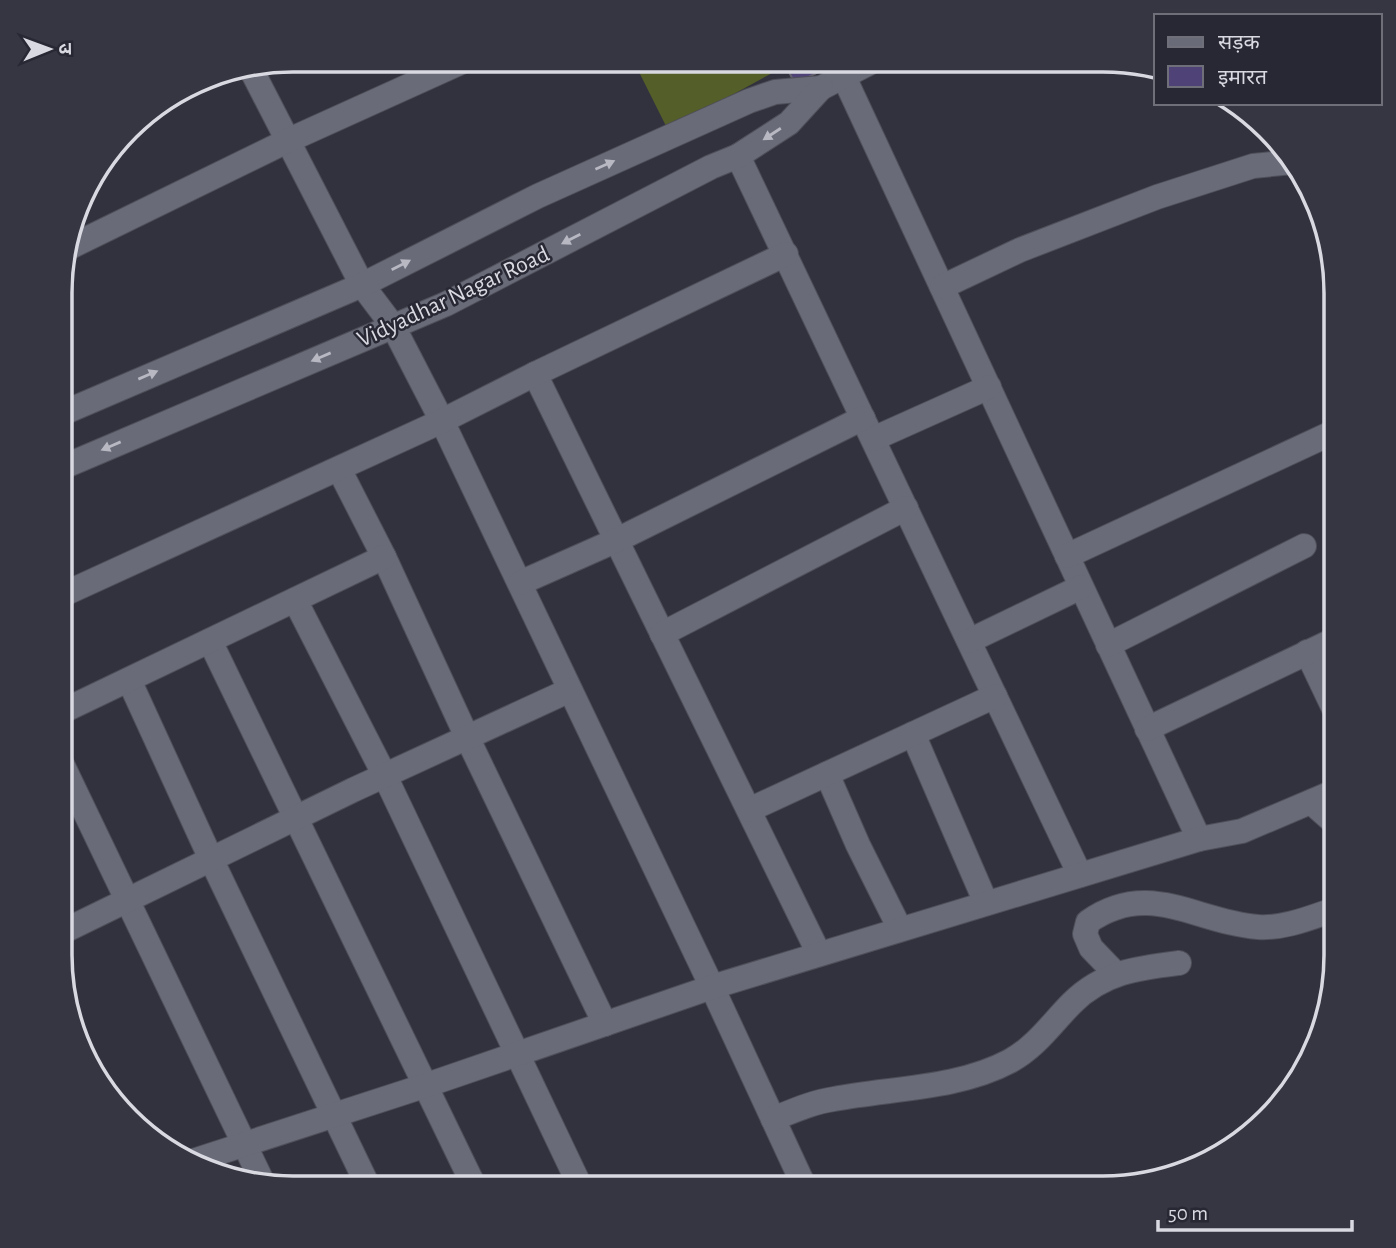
<svg xmlns="http://www.w3.org/2000/svg" width="1396" height="1248" viewBox="0 0 1396 1248" font-family="'Alegreya Sans','Noto Sans Devanagari',sans-serif">
  <style>
    .green { fill: #545e28 }
    .building { fill: #4f4276; stroke: #64626f; stroke-width: 2 }
    .lines { fill: none; stroke-linecap: round; stroke-linejoin: round }
    .street-casing { stroke: #4e4f59; stroke-width: 26 }
    .street { stroke: #696b78; stroke-width: 24 }
    .oneway { fill: #b7b8c2 }
    .labels { text-anchor: middle; stroke-width: 5; stroke-linejoin: round; paint-order: stroke }
    .street-label { font-size: 24px; fill: #d8d9e1; stroke: #272833 }
    .rim { fill: none; stroke: #d8d9e1; stroke-width: 3.5 }
  </style>
  <rect width="100%" height="100%" fill="#31323d"/>
  <polygon class="green" points="633,60 782,60 785,66 668,130"/>
  <polygon class="building" points="783,60 842,60 795,84"/>
  <g class="lines">
    <g class="street-casing">
      <g id="street">
        <polyline points="250,67 362,285 393,326 442,421 712,987 805,1188"/>
        <polyline points="844,77 1199,839"/>
        <polyline points="738,156 1080,875"/>
        <polyline points="64,250 287,141 466,60"/>
        <polyline points="942,287 1020,250 1157,197 1253,166 1293,162"/>
        <polyline points="535,374 819,954"/>
        <polyline points="63,413 362,285 538,196 749,101 775,92 821,88 875,60"/>
        <polyline points="873,439 989,387"/>
        <polyline points="63,467 446,304 711,167 738,156 789,123 821,88"/>
        <polyline points="339,469 384,557 467,737 605,1024"/>
        <polyline points="1067,556 1336,431"/>
        <polyline points="520,583 617,540 863,418"/>
        <polyline points="62,595 442,421 535,374 786,254"/>
        <polyline points="295,600 385,776 581,1188"/>
        <polyline points="662,634 906,508"/>
        <polyline points="210,641 475,1188"/>
        <polyline points="969,641 1081,587"/>
        <polyline points="1108,645 1304,546"/>
        <polyline points="1307,652 1336,713"/>
        <polyline points="129,680 211,859 369,1188"/>
        <polyline points="61,712 384,557"/>
        <polyline points="1147,729 1336,639"/>
        <polyline points="913,734 986,903"/>
        <polyline points="61,762 262,1181"/>
        <polyline points="827,774 858,845 900,929"/>
        <polyline points="1311,802 1336,824"/>
        <polyline points="749,810 995,696"/>
        <polyline points="60,933 353,790 570,690"/>
        <path d="M 1116,974 L 1091,948 L 1085,934 L 1088,922 C 1149,879 1195,922 1258,927 C 1284,929 1312,917 1336,909"/>
        <path d="M 773,1119 C 793,1111 813,1102 834,1099 C 891,1088 958,1089 1010,1061 C 1036,1047 1052,1023 1072,1003 C 1103,972 1138,968 1179,963"/>
        <polyline points="187,1163 427,1085 712,987 1199,839 1242,831 1336,791"/>
      </g>
    </g>
    <use href="#street" class="street"/>
  </g>
  <defs><path id="oneway-solid" d="M-6-.8H1V-3.2L6.5 0L1 3.2V.8H-6Z" transform="scale(1.75)"/></defs>
  <g class="oneway">
    <use href="#oneway-solid" transform="translate(772 134) rotate(147)"/>
    <use href="#oneway-solid" transform="translate(605 165) rotate(-24)"/>
    <use href="#oneway-solid" transform="translate(571 239) rotate(153)"/>
    <use href="#oneway-solid" transform="translate(401 265) rotate(-27)"/>
    <use href="#oneway-solid" transform="translate(321 357) rotate(157)"/>
    <use href="#oneway-solid" transform="translate(148 375) rotate(-23)"/>
    <use href="#oneway-solid" transform="translate(111 446) rotate(157)"/>
  </g>
  <g class="labels">
    <g class="street-label">
      <text transform="translate(453 296) rotate(-25)" y="8">Vidyadhar Nagar Road</text>
    </g>
  </g>
  <path d="M0 0H1396V1248H0ZM293 72H1103A221 221 0 0 1 1324 293V955A221 221 0 0 1 1103 1176H293A221 221 0 0 1 72 955V293A221 221 0 0 1 293 72Z" fill="#353641" fill-rule="evenodd"/>
  <path class="rim" d="M293 72H1103A221 221 0 0 1 1324 293V955A221 221 0 0 1 1103 1176H293A221 221 0 0 1 72 955V293A221 221 0 0 1 293 72Z"/>
  <rect x="1154" y="14" width="228" height="91" fill="#272833" stroke="#6e6f79" stroke-width="2"/>
  <rect x="1168" y="37" width="35" height="10" fill="#696b78" stroke="#6e6f79" stroke-width="2"/>
  <text x="1218" y="49" font-size="21" fill="#d8d9e1">सड़क</text>
  <rect x="1168" y="66" width="35" height="21" fill="#4f4276" stroke="#6e6f79" stroke-width="2"/>
  <text x="1218" y="84" font-size="21" fill="#d8d9e1">इमारत</text>
  <g transform="translate(49 49) rotate(89)" stroke="#272833" stroke-width="5" paint-order="stroke">
  <path d="M0-5L12 26L0 18L-12 26Z" fill="#d8d9e1"/>
  <text y="-10" font-size="19" font-weight="bold" text-anchor="middle" fill="#d8d9e1">उ</text>
  </g>
  <path d="M1158 1220v10h194v-10" fill="none" stroke="#d8d9e1" stroke-width="3.5"/>
  <text x="1168" y="1220" font-size="21" fill="#d8d9e1" stroke="#272833" stroke-width="5" paint-order="stroke">50 m</text>
</svg>
